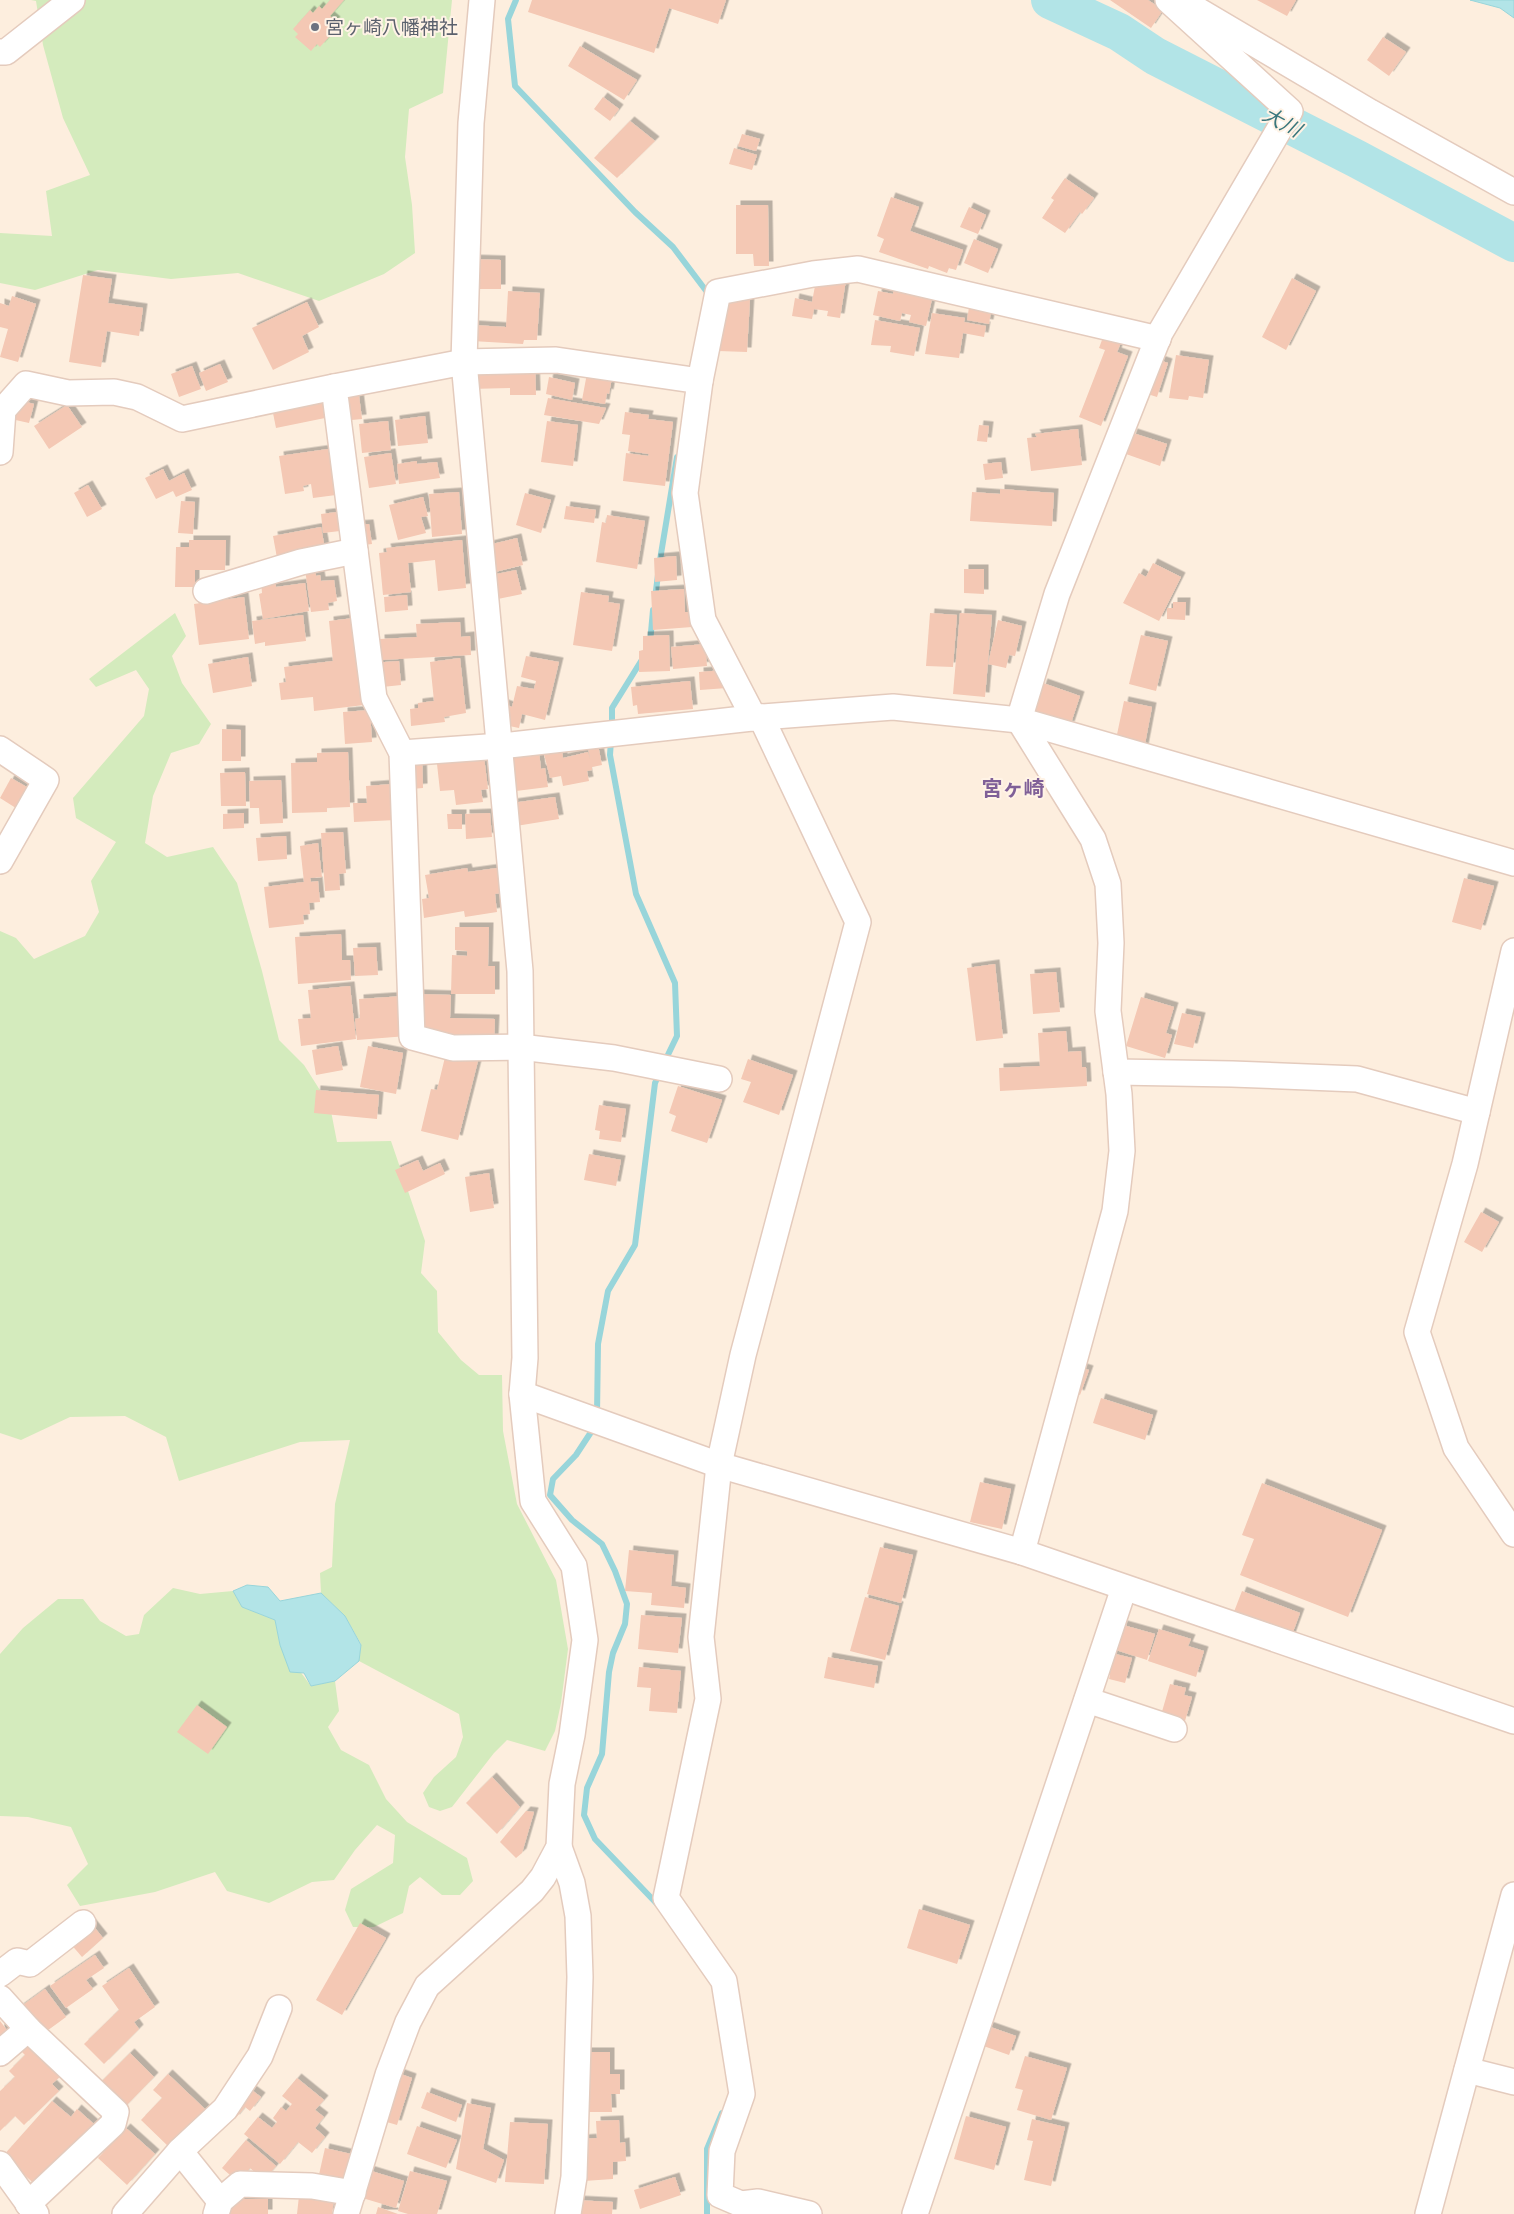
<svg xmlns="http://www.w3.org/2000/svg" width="1514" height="2214" viewBox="0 0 1514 2214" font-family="'PT Sans Narrow','Noto Sans JP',sans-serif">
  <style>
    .green { fill: #d4ebbd }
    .water { fill: #b2e4e7; stroke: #98d5da }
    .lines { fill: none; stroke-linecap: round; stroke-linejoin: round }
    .stream { stroke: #98d5da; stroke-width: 6 }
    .river { stroke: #b2e4e7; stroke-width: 38 }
    .building { fill: #f4c8b4; filter: url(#shadow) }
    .minor-casing { stroke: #e4cbbd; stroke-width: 28 }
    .minor { stroke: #fff; stroke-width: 25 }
    .worship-dot { fill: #6b7280; stroke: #fff3e6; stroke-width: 2 }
    .labels { text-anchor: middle; stroke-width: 4; stroke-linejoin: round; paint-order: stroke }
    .worship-label { font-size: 19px; fill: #5b616d; stroke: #fff3e6; text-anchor: start }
    .water-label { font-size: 20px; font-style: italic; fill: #39767c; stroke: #fff3e6 }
    .quarter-label { font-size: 21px; font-weight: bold; fill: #806098; stroke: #fff3e6 }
  </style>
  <defs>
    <filter id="shadow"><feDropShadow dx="4.5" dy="-4.5" stdDeviation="0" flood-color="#0004"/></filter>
  </defs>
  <rect width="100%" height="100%" fill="#fdeede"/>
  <g class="green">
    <polygon points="31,0 452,0 443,93 409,109 405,157 412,205 415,253 384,274 319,301 238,273 171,279 98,270 35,290 0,283 0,233 52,236 46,191 90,175 63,118 43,45 36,1"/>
    <polygon points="175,613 186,636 172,656 182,683 211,724 199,744 171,753 153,796 145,843 167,857 213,847 237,883 262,971 279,1040 304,1065 330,1106 337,1142 391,1141 425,1241 421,1273 437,1291 438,1332 461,1360 479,1375 502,1375 503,1431 517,1504 556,1580 568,1649 561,1703 555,1731 545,1751 507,1740 494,1753 452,1807 440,1811 429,1807 423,1793 434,1777 456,1757 463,1737 459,1714 359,1661 361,1644 345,1616 321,1593 320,1573 332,1567 335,1504 350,1440 300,1442 179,1481 166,1437 125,1416 70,1417 21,1440 0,1433 0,931 16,938 34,959 85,936 99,912 91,881 116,842 76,818 73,798 144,716 149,689 136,670 96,687 89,679"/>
    <polygon points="173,1588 200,1594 233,1591 242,1607 275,1620 280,1645 311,1686 335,1681 339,1711 328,1727 341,1750 369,1765 386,1799 407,1822 467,1858 473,1881 460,1895 442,1895 420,1877 409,1886 403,1913 374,1927 353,1927 345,1910 351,1889 393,1863 395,1835 377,1825 355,1850 334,1880 312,1882 269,1903 227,1891 215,1872 155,1892 80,1906 67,1885 88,1864 71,1827 28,1817 0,1816 0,1654 23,1628 58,1599 83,1599 100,1621 126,1636 139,1634 144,1615"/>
  </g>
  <g class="water">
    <polygon points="1470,0 1514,0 1514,18 1500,8"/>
    <polygon points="247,1585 268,1587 280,1601 321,1593 345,1616 361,1645 359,1661 335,1681 311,1686 304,1673 290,1672 280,1645 275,1620 242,1607 233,1591"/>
  </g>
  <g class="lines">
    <g class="stream">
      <polyline points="516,0 508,19 515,86 635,212 673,247 707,292 707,298"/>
      <polyline points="659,566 677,457"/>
      <polyline points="655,598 658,575"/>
      <polyline points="650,643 653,610"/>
      <polyline points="612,730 612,708 643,658"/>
      <polyline points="611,740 610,755 636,894 675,983 677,1036 664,1063"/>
      <polyline points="597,1414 598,1344 608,1291 635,1245 655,1083 660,1072"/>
      <polyline points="595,1426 576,1455 553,1479 550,1495 572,1520 602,1544 615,1571 627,1604 625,1624 613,1653 609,1672 602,1754 587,1788 584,1815 595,1839 659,1906"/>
      <polyline points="707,2214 707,2149 722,2113"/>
    </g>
    <polyline class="river" points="1050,0 1119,32 1155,56 1357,159 1514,243"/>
  </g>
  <g class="building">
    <polygon points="330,0 344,0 330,16 336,21 332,25 336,29 320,47 317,44 311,51 295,37 298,34 293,29 310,10 313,13 319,6 322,9"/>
    <polygon points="532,0 726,0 718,24 669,8 654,53 528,12"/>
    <polygon points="1110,0 1148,0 1163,10 1151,28"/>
    <polygon points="1257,0 1296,0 1287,16"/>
    <polygon points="1383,37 1406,52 1389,76 1367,60"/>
    <polygon points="580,46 637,80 624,100 568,66"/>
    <polygon points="603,97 619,109 610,121 594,109"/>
    <polygon points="630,121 655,141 617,178 594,158"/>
    <polygon points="742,134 760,139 756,151 738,146"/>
    <polygon points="734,148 757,155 752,170 729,164"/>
    <polygon points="1065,178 1094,198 1082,214 1080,212 1065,233 1042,218 1054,200 1051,198"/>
    <polygon points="891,197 919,207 910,231 963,250 956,270 949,268 947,273 929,266 928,269 879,252 884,239 877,236"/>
    <polygon points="736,205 768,205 769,266 754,266 753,254 736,254"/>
    <polygon points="969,207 986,215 978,234 960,227"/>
    <polygon points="974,239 998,249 988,273 964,263"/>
    <polygon points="468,259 501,260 501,289 467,289"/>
    <polygon points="83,275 112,279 108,303 143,308 139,336 107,331 101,367 69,362"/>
    <polygon points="817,275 846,280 840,318 827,316 828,311 814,309 812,319 792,316 795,298 812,302"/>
    <polygon points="1292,278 1316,291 1286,350 1262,337"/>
    <polygon points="895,281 934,290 926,326 909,322 911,315 902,313 900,321 873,315 878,291 893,294"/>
    <polygon points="508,291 540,293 537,340 524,340 523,344 472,341 473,325 506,327"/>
    <polygon points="12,296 36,304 18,362 0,357 8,329 0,327 0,303 9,306"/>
    <polygon points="721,297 750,299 747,352 718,351"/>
    <polygon points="970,301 992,305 989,324 967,320"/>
    <polygon points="307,302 319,327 302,336 309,352 273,370 252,328"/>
    <polygon points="932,313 965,318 964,322 986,326 984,337 963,333 959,358 925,354"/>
    <polygon points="875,320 920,328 914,356 890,352 891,346 871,345"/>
    <polygon points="1105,332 1123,338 1117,352 1128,356 1101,426 1079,417 1105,350 1099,348"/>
    <polygon points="1176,355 1209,360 1203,398 1189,396 1188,400 1169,398"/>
    <polygon points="1153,358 1168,363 1157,397 1141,392"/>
    <polygon points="535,363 536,395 510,395 510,388 470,389 470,365"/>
    <polygon points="220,364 228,382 206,391 199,373"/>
    <polygon points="192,366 201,389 179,397 171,374"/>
    <polygon points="588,368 613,372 609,394 607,393 605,404 582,400"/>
    <polygon points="549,377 575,383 572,400 546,394"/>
    <polygon points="358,388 362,419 341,421 338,391"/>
    <polygon points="320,393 325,418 276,428 271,403"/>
    <polygon points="548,398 606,408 599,424 544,415"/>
    <polygon points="15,399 34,404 29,423 11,419"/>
    <polygon points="67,405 82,427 49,449 34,426"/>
    <polygon points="625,412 649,415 648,419 673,422 665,486 623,481 626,453 648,456 649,454 628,451 630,435 622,434"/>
    <polygon points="425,416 428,443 398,446 395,420"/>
    <polygon points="388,421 391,450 362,453 359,424"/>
    <polygon points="547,421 578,425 573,466 541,462"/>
    <polygon points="979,425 989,426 987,442 977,441"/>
    <polygon points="1078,429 1082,465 1031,471 1027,438 1037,437 1035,434"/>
    <polygon points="1133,433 1167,444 1160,466 1126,454"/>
    <polygon points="328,449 336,495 313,498 311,484 303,486 304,491 285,494 279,456"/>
    <polygon points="391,453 396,484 369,488 364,457"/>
    <polygon points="417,461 417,464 437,462 440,478 399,484 397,464"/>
    <polygon points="1001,462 1003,478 985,480 983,464"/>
    <polygon points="163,469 169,481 184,473 192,490 176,497 173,491 156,499 145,478"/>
    <polygon points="88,485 102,509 87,517 74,493"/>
    <polygon points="1000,489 1054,493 1052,526 970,521 972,492 1000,494"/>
    <polygon points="459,492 462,534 432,537 429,494"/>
    <polygon points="525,493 551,500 541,533 516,525"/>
    <polygon points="423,497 428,516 421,517 426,533 398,540 389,505"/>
    <polygon points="181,501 195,502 193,534 178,533"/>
    <polygon points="566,506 596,510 594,523 564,519"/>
    <polygon points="337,512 340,531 323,533 321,514"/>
    <polygon points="607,515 645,521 637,569 596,562 602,522 606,523"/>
    <polygon points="369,524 372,544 356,546 354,525"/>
    <polygon points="321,527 325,549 277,558 273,536"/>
    <polygon points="517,538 523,565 491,573 484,546"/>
    <polygon points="189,540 226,540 225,570 195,570 195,587 175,587 176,547 189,547"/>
    <polygon points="462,540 466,588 438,591 435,560 408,563 411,592 383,595 379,553 387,552 386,548"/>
    <polygon points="676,556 677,580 655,582 654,558"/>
    <polygon points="1153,563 1181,577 1159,621 1123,603 1139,573 1146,577"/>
    <polygon points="315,567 316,576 320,575 321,581 334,580 337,601 328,603 329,610 311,612 305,569"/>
    <polygon points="964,569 984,569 984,594 964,593"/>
    <polygon points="516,570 522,594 493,600 487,576"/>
    <polygon points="275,578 276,587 305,583 309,611 263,619 259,594 262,593 261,580"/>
    <polygon points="684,589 685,612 691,612 692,627 653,630 651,591"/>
    <polygon points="581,592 609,596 608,602 620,604 612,651 573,645"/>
    <polygon points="407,595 408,610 385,612 384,597"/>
    <polygon points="244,597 249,639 199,645 194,604"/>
    <polygon points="1173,602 1186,602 1185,620 1167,619 1167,608 1173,608"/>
    <polygon points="930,613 957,615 953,667 926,666"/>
    <polygon points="960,613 992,615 985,697 953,694"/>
    <polygon points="303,615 306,641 265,646 265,642 255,644 252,621"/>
    <polygon points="354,618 364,705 314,711 313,697 281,700 279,683 286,682 284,667 333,661 329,621"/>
    <polygon points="998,620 1022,626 1015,656 1009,655 1006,668 988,664"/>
    <polygon points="460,622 461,637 470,636 471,655 381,660 380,639 417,637 416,624"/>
    <polygon points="669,635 670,671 639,672 639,651 643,650 643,636"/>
    <polygon points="1141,635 1168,641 1156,691 1129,684"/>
    <polygon points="705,644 707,666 673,669 671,647"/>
    <polygon points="526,656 559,662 545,720 522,714 519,728 500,724 501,703 512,707 517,686 534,689 536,681 521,677"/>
    <polygon points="248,657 252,686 213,693 208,664"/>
    <polygon points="460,658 466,713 444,717 445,722 411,726 410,709 418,708 418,703 434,701 430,662"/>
    <polygon points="399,661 401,685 373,688 371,663"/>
    <polygon points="725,670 727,688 700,690 699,672"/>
    <polygon points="690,681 693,709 638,714 637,705 633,706 631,687"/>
    <polygon points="1043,683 1080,696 1070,726 1033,712"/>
    <polygon points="1124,701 1152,707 1144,749 1115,744"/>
    <polygon points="370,710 372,742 345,744 343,712"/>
    <polygon points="222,729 241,730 241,761 222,761"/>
    <polygon points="538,743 541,769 545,768 548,787 508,792 503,747"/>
    <polygon points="598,745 602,765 592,767 592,770 587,771 589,781 563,786 561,776 550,778 544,754 562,751 563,758 588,752 590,759 588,747"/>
    <polygon points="483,749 488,789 481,790 483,802 456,805 454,790 440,791 436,755"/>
    <polygon points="348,752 350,807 327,808 327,812 292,813 291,763 317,762 317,753"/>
    <polygon points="422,754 423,788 411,789 409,755"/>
    <polygon points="245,772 246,806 221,806 220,773"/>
    <polygon points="11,778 32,790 19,810 0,798"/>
    <polygon points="281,780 283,823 260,824 259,808 250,808 249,781"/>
    <polygon points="393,784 396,820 354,822 353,803 367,803 366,786"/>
    <polygon points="555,797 559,819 516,826 512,803"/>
    <polygon points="244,813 244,828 223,829 223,814"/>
    <polygon points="490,813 492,837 466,839 465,814"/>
    <polygon points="447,814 462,814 462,829 448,829"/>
    <polygon points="343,832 346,873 339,874 340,890 325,891 321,833"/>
    <polygon points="286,836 287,859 258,861 256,838"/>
    <polygon points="318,843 322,877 310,878 311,882 318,881 320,902 309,903 310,914 303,915 304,924 269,928 264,887 304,882 300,846"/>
    <polygon points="467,868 468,872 497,868 501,893 495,894 497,912 465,917 464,911 424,918 422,899 429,898 425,875"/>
    <polygon points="1464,878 1494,886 1481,930 1452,922"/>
    <polygon points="455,927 489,927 488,966 495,966 495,994 451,994 452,955 467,956 467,951 455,950"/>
    <polygon points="341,934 342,960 350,960 351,980 298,984 295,937"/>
    <polygon points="376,947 378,975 355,976 353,948"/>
    <polygon points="995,964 1003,1038 976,1041 967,968"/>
    <polygon points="1056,972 1060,1012 1033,1014 1030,974"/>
    <polygon points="350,986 356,1039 301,1046 298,1019 311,1018 308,990"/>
    <polygon points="417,994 451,995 450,1018 495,1019 494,1041 415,1039"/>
    <polygon points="404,996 407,1036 357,1040 355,1019 360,1018 359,999"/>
    <polygon points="1141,997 1174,1007 1166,1033 1172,1035 1165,1058 1126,1046"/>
    <polygon points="1182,1013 1201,1017 1193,1048 1174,1044"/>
    <polygon points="1066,1031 1068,1052 1081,1051 1082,1067 1086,1067 1087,1086 1000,1091 999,1068 1040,1066 1038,1033"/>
    <polygon points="338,1046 343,1070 316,1075 312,1050"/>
    <polygon points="368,1046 403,1053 396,1094 360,1087"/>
    <polygon points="447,1049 479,1057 458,1140 421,1131 431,1089 437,1090"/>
    <polygon points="748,1059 793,1075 779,1115 743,1102 751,1082 741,1079"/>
    <polygon points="678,1086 722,1100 707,1143 671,1131 676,1116 669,1113"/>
    <polygon points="316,1090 379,1095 377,1119 314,1113"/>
    <polygon points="599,1105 626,1109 621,1142 599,1139 600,1131 595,1130"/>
    <polygon points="589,1154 621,1160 616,1186 584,1180"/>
    <polygon points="418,1160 423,1171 440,1163 445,1174 405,1193 395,1170"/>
    <polygon points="489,1173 494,1208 470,1212 465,1177"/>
    <polygon points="1481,1212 1499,1222 1482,1252 1464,1242"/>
    <polygon points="1076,1366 1089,1370 1080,1395 1068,1390"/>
    <polygon points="1101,1398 1153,1415 1145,1440 1093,1423"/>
    <polygon points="980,1482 1011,1489 1002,1529 970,1522"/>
    <polygon points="1262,1483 1382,1530 1348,1617 1240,1575 1254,1539 1242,1535"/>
    <polygon points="880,1547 913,1555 901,1603 867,1594"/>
    <polygon points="629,1550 674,1555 671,1586 686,1588 684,1608 651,1605 652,1593 625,1591"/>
    <polygon points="1242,1591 1300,1613 1290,1640 1232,1617"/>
    <polygon points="865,1597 899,1606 885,1660 850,1651"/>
    <polygon points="641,1615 682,1618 678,1653 638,1649"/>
    <polygon points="1123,1625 1155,1634 1147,1660 1116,1650"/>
    <polygon points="1159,1629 1191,1639 1188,1646 1204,1651 1196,1677 1148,1661"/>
    <polygon points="1107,1652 1132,1658 1125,1683 1109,1679 1110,1675 1102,1673"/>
    <polygon points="828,1657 878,1666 874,1688 824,1678"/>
    <polygon points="639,1667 681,1671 677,1713 649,1711 651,1688 637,1687"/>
    <polygon points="1170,1684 1186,1688 1184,1695 1192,1697 1185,1721 1161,1715"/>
    <polygon points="197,1705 227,1727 208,1754 177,1732"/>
    <polygon points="492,1777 520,1807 497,1834 466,1803"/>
    <polygon points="526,1811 534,1812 522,1853 516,1858 500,1842"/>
    <polygon points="919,1909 970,1925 957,1964 907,1948"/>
    <polygon points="91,1923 103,1938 82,1957 69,1942"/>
    <polygon points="360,1923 386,1938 342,2015 316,2000"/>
    <polygon points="95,1955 104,1968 86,1980 93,1989 66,2008 50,1986"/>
    <polygon points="129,1968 155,2007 134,2022 139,2029 104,2064 84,2044 119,2010 102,1986"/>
    <polygon points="45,1989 66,2017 40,2036 19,2008"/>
    <polygon points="0,2021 10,2034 0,2042"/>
    <polygon points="982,2024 1016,2036 1009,2055 975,2043"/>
    <polygon points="29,2035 65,2072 52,2084 59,2091 24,2125 15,2116 0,2131 0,2091 15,2077 9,2071 25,2055 17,2047"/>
    <polygon points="581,2052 610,2052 610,2074 620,2074 620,2094 611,2094 612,2112 587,2112"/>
    <polygon points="130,2053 154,2077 121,2111 96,2087"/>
    <polygon points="1025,2056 1067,2068 1051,2120 1017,2110 1023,2090 1015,2088"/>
    <polygon points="395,2072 412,2078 397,2125 380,2120"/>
    <polygon points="168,2074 206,2110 170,2148 141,2120 162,2098 153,2090"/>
    <polygon points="297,2078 324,2100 315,2110 324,2117 315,2128 325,2137 312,2153 298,2142 280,2164 244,2134 258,2117 272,2128 277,2122 273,2118 281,2107 286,2111 292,2104 282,2096"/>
    <polygon points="245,2085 261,2097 250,2111 245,2107 235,2119 225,2111"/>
    <polygon points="427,2092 462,2105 456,2122 421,2108"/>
    <polygon points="52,2101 71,2117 77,2109 95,2125 39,2188 3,2156"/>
    <polygon points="467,2103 491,2108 483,2149 504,2160 496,2183 456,2169"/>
    <polygon points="966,2116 1006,2127 994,2170 954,2159"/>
    <polygon points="1032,2119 1065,2127 1051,2186 1024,2180 1033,2141 1027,2140"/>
    <polygon points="619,2120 620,2143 625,2142 626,2161 613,2162 613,2179 584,2181 582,2139 597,2138 596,2121"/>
    <polygon points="510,2122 548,2124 544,2184 505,2182"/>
    <polygon points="417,2126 457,2140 446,2168 407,2154"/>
    <polygon points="126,2128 155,2154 127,2185 98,2158"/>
    <polygon points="246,2140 276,2166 264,2180 250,2168 238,2182 222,2168"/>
    <polygon points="325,2148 351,2154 343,2186 318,2179"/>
    <polygon points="368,2170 404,2181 396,2208 359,2197"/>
    <polygon points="410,2171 447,2181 437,2214 408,2214 398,2211"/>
    <polygon points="675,2177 681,2195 640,2209 634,2190"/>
    <polygon points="299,2196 334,2199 332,2214 297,2214"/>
    <rect x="224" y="2199" width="44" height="15"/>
    <polygon points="574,2200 613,2202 612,2214 573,2214"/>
    <polygon points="378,2207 398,2214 376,2214"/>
  </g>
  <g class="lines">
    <g class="minor-casing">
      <g id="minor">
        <polyline points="1189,5 1370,112 1514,192"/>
        <polyline points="0,52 6,52 72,0"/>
        <polyline points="700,381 718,292 813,274 858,269 1158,339"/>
        <polyline points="0,452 3,410 26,384 68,393 114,392 137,397 182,419 334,387"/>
        <polyline points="206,591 301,562 355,551"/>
        <polyline points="761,717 858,922 743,1355 719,1465 701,1637 708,1699 666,1898 724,1981 742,2094 722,2151 720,2195 741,2204 758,2202 809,2214"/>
        <polyline points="0,749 46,780 0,861"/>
        <polyline points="402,753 501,746 761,717 893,707 1019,720 1514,863"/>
        <polyline points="1514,951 1465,1164 1417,1332 1456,1448 1514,1534"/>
        <polyline points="1116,1072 1232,1074 1357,1079 1477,1112"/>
        <polyline points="719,1079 614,1058 520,1047 453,1048 412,1037 402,753 374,698 334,387 464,362 556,360 700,381 685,493 703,620 754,718"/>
        <polyline points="522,1394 719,1465 1022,1552 1514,1721"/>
        <polyline points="1022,1552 1115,1211 1122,1151 1119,1094 1108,1011 1111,943 1108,884 1093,839 1019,720 1057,594 1160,333 1290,111 1168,0"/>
        <polyline points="1087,1700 1174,1729"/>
        <polyline points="559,1847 572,1883 578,1916 580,1977 574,2177 568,2214"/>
        <polyline points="0,1974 17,1961 30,1964 83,1923"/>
        <polyline points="0,1998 28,2029 0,2053"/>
        <polyline points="1467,2070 1514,2082"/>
        <polyline points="0,2164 36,2214"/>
        <polyline points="220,2201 180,2151 225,2109 260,2056 279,2008"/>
        <polyline points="28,2204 113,2124 116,2112 28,2029"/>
        <polyline points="125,2214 180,2151"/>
        <polyline points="216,2214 220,2201 240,2184 312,2186 353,2193"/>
        <polyline points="346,2214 388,2075 408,2022 427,1986 532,1891 543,1877 559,1847 562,1784 572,1735 585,1640 574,1566 533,1501 522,1394 525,1358 520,971 464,362 471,123 482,0"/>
        <polyline points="915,2214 1124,1588"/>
        <polyline points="1428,2214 1514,1895"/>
      </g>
    </g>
    <use href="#minor" class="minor"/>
  </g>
  <circle class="worship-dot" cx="315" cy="27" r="5"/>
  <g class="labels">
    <g class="worship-label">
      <text x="325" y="34">宮ヶ崎八幡神社</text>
    </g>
    <g class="water-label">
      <text transform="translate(1282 122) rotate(28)" y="7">大川</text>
    </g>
    <g class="quarter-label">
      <text x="1013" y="796">宮ヶ崎</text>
    </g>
  </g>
</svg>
